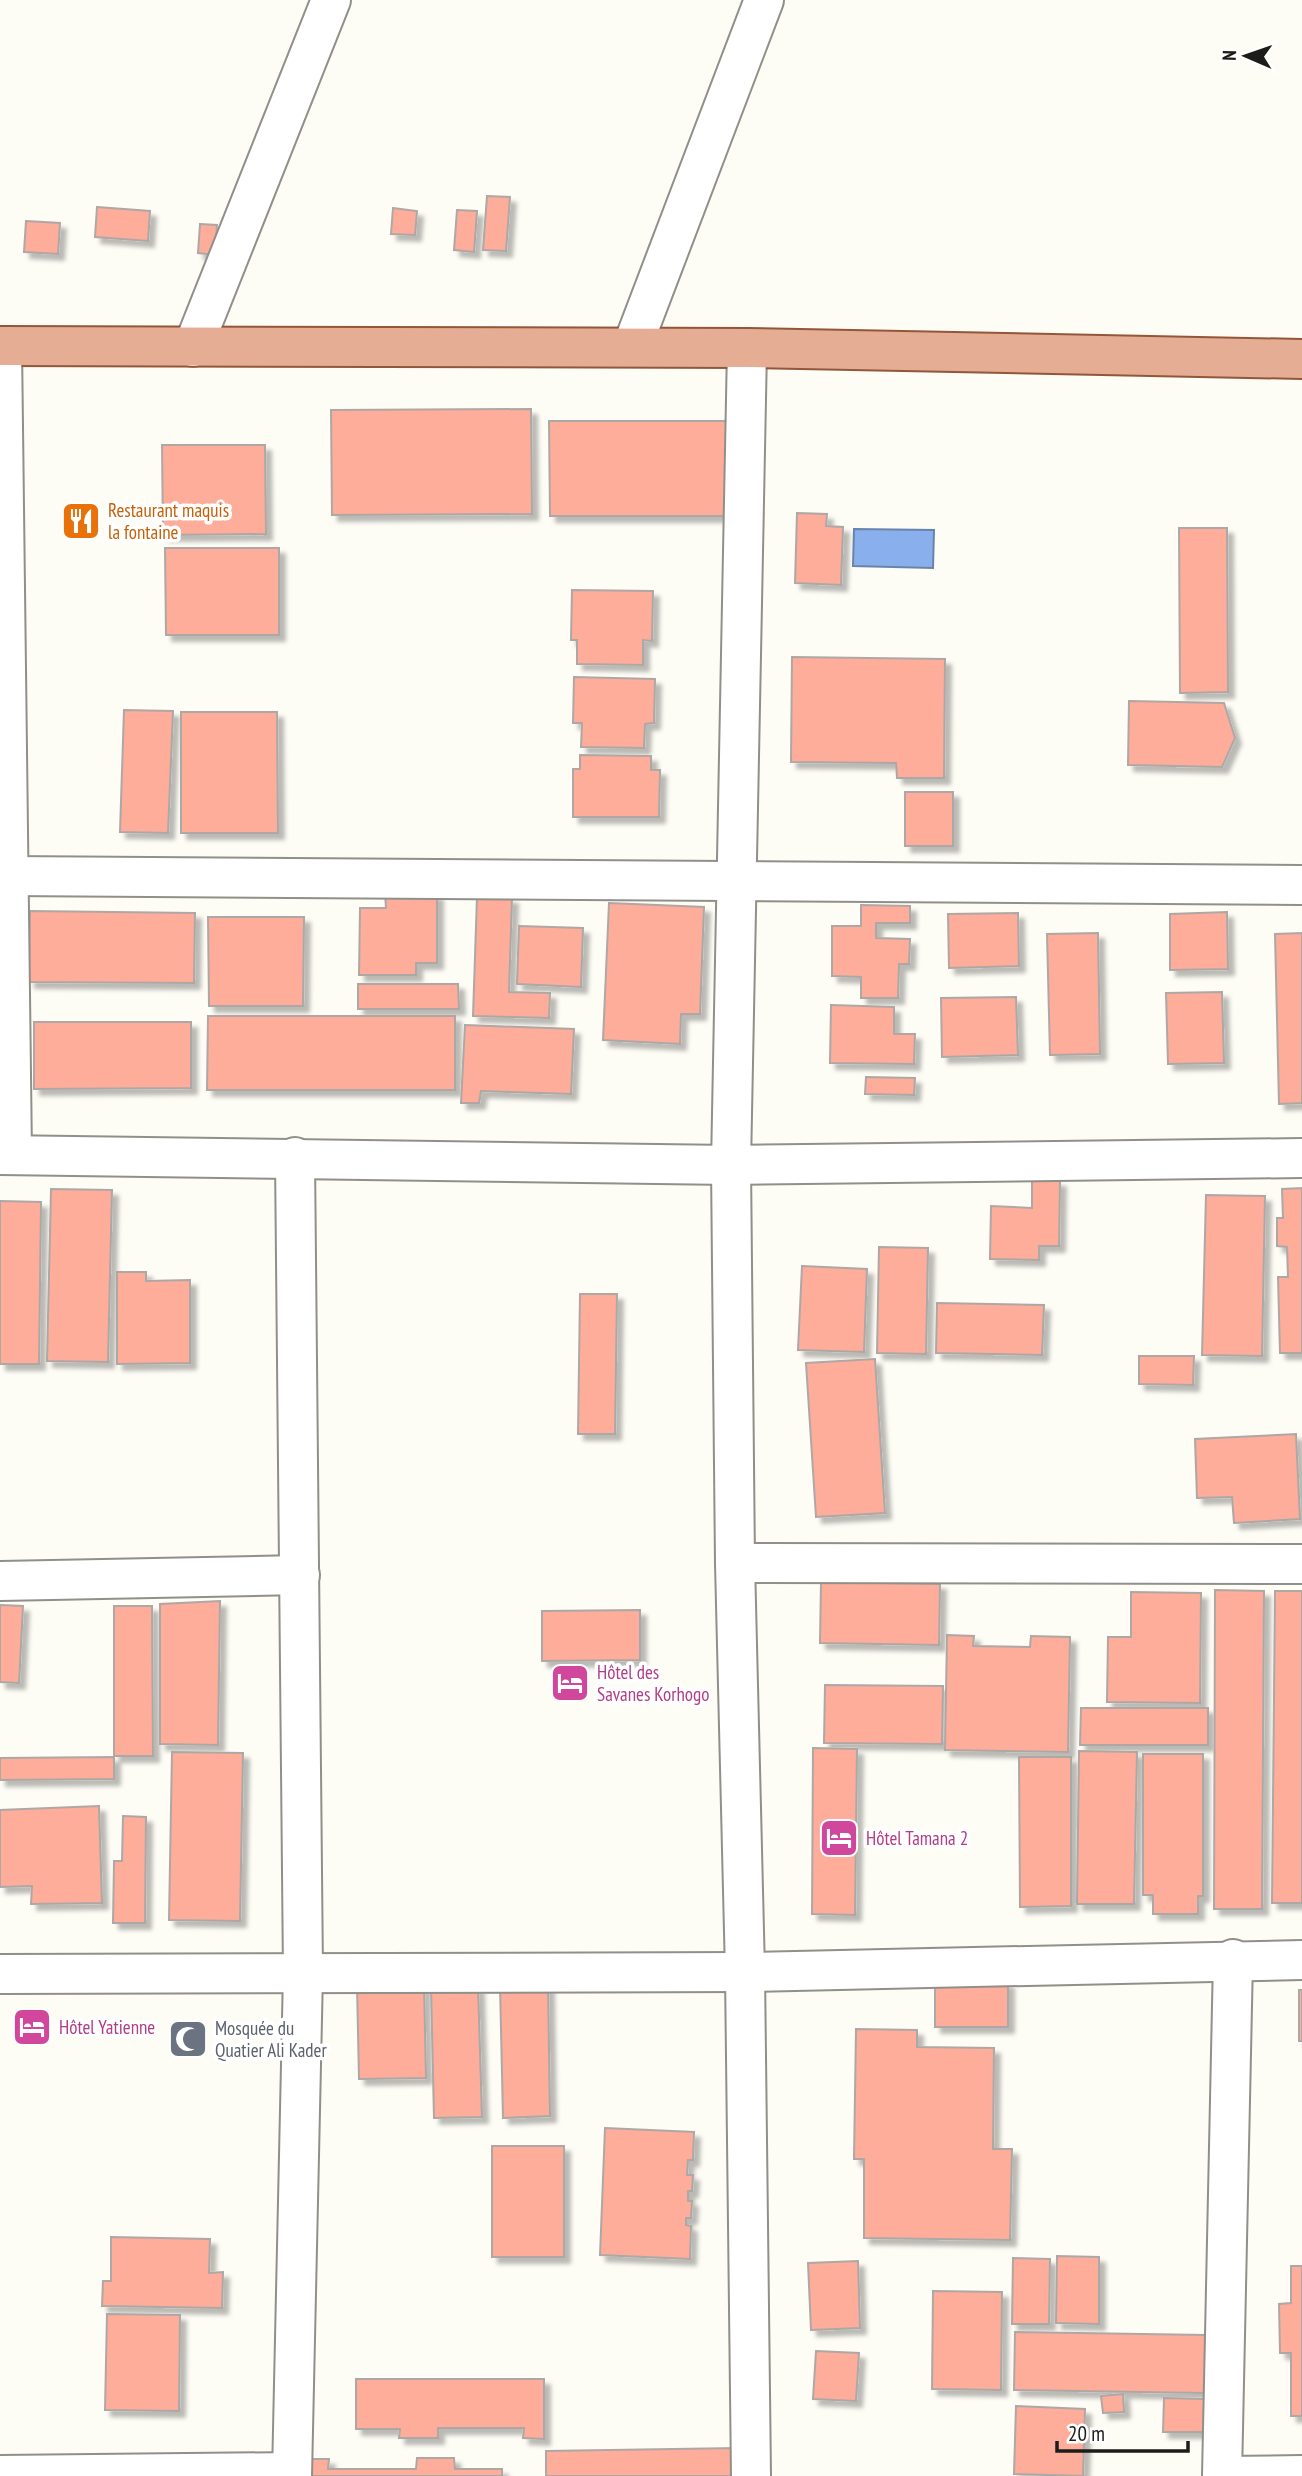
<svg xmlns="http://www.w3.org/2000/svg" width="1302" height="2476" viewBox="0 0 1302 2476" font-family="'PT Sans Narrow',sans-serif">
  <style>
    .water { fill: #89b0ed; stroke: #6884ad; stroke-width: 2 }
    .building { fill: #fdad99; stroke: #afa7a5; stroke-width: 2; filter: url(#shadow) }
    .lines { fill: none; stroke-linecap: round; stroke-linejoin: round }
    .street-casing { stroke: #918f89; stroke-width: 42 }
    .primary-casing { stroke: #92573a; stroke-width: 42 }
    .street { stroke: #fff; stroke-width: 38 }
    .primary { stroke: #e4ad94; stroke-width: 38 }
    .labels { text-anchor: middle; stroke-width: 7; stroke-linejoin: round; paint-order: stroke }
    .food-label { font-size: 19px; fill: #c56008; stroke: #fff; text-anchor: start }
    .hotel-label { font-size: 19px; fill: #b23c85; stroke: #fff; text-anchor: start }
    .worship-label { font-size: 19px; fill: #5b616d; stroke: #fff; text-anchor: start }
  </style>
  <defs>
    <filter id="shadow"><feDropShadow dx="6" dy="6" stdDeviation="2" flood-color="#0004"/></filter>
  </defs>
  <rect width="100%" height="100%" fill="#fdfcf5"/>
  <polygon class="water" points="854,529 934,530 933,568 853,566"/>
  <g class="building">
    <polygon points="487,196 510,197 506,251 483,250"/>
    <polygon points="97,207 150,211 148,241 95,237"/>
    <polygon points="393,208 417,211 415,235 391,234"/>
    <polygon points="457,210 477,211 474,252 454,250"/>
    <polygon points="26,221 60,223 58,254 24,252"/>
    <polygon points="200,224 217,225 215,255 198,253"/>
    <polygon points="531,409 532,514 332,515 331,410"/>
    <polygon points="549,421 728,421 728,516 550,516"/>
    <polygon points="162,445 265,445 266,534 163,535"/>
    <polygon points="797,513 827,514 826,526 843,527 841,585 795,583"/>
    <polygon points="1179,528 1227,528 1228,692 1180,693"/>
    <polygon points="165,548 279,548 279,635 166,635"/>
    <polygon points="572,590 653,591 652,641 643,640 643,665 577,664 577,640 571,640"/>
    <polygon points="792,657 945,659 944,778 897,778 896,763 791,762"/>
    <polygon points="574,677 655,679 654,723 645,724 644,748 581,747 582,723 573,723"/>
    <polygon points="1129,701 1224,703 1235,738 1222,767 1128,765"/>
    <polygon points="124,710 173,711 168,833 120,832"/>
    <polygon points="181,712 277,712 278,833 181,833"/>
    <polygon points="580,755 651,756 651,770 660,770 659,817 573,817 573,769 580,769"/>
    <rect x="905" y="792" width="48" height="54"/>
    <polygon points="385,893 437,894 437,963 416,963 416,975 359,975 360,908 386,908"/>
    <polygon points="477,897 512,898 509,992 550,993 549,1018 473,1016"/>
    <polygon points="609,903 704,907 700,1014 681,1014 680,1044 603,1040"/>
    <polygon points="861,905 910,906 910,923 876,923 876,938 910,939 909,964 899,964 898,998 861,998 861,977 832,976 832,926 861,926"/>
    <polygon points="30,911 195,913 194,983 29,982"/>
    <polygon points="1227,912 1228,969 1170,970 1170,914"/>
    <polygon points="1018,913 1019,966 949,968 948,914"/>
    <polygon points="208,917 304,917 303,1006 209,1006"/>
    <polygon points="519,926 583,928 581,987 517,984"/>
    <polygon points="1098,933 1100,1054 1050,1055 1047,934"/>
    <polygon points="1302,933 1302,1103 1279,1104 1275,934"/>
    <polygon points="358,984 458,984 459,1009 358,1009"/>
    <polygon points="1222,992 1224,1063 1168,1064 1166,993"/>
    <polygon points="1016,997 1018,1055 942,1057 941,998"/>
    <polygon points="831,1005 894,1007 894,1034 915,1034 914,1064 830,1063"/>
    <polygon points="208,1016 455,1016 455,1090 207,1090"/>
    <polygon points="34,1022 191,1022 191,1088 34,1089"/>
    <polygon points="465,1025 574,1029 571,1094 481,1091 479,1103 461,1103"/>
    <polygon points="866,1077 915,1078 914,1095 865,1094"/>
    <polygon points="1032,1180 1060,1181 1059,1246 1039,1246 1039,1260 990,1259 991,1206 1032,1208"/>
    <polygon points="1302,1188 1302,1353 1280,1353 1278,1277 1288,1277 1287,1247 1277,1246 1277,1218 1283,1218 1282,1189"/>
    <polygon points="51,1189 112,1190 108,1362 47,1361"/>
    <polygon points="1206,1195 1265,1196 1262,1356 1202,1355"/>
    <polygon points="0,1201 41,1202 39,1364 0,1364"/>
    <polygon points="879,1247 928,1248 926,1354 877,1353"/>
    <polygon points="802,1266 867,1269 864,1352 798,1350"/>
    <polygon points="117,1272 146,1272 146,1281 190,1280 190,1363 117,1364"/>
    <polygon points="580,1294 617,1294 615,1434 578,1434"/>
    <polygon points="937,1303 1044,1305 1042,1355 936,1353"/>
    <polygon points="1139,1356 1194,1356 1193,1385 1139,1384"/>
    <polygon points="875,1359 885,1513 816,1517 806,1363"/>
    <polygon points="1296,1434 1300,1519 1234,1523 1232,1497 1197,1498 1195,1439"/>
    <polygon points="821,1582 940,1584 939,1645 820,1643"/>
    <polygon points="1215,1590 1264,1591 1262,1909 1214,1909"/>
    <polygon points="1275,1591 1302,1591 1302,1903 1272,1903"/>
    <polygon points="1131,1592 1201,1593 1200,1703 1107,1702 1108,1637 1131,1637"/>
    <polygon points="220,1601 218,1745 160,1744 160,1604"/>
    <polygon points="0,1605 23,1606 19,1683 0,1682"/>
    <polygon points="114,1606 152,1606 153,1756 114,1756"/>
    <polygon points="640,1610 640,1660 542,1661 542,1611"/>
    <polygon points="947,1635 974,1636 973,1646 1030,1647 1031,1636 1070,1637 1068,1752 945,1750"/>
    <polygon points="825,1685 943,1686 942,1744 824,1743"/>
    <polygon points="1081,1708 1208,1708 1208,1745 1080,1745"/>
    <polygon points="813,1748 857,1749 855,1915 812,1914"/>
    <polygon points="1079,1751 1137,1752 1134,1904 1077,1904"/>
    <polygon points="172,1752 243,1753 240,1921 169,1920"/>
    <polygon points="1143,1754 1203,1754 1203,1896 1198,1896 1198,1914 1153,1914 1153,1895 1143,1895"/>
    <polygon points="114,1757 114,1779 0,1780 0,1758"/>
    <polygon points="1019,1757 1071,1757 1071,1906 1020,1907"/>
    <polygon points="99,1806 102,1903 31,1904 32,1886 0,1887 0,1810"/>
    <polygon points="123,1816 146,1817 145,1923 113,1923 114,1861 122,1861"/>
    <polygon points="1008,1982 1008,2027 935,2027 935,1983"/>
    <polygon points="424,1984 426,2078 359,2079 357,1985"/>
    <polygon points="548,1984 550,2116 503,2118 500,1985"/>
    <polygon points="478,1986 482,2117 434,2118 431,1987"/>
    <rect x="1299" y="1990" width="3" height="51"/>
    <polygon points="856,2029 917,2030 917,2047 994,2048 993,2149 1012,2149 1010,2240 864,2238 864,2159 854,2159"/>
    <polygon points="605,2128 694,2132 693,2160 688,2160 687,2175 693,2175 692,2191 688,2191 688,2201 692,2201 691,2218 686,2218 686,2225 691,2226 690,2259 600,2255"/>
    <rect x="492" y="2146" width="72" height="111"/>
    <polygon points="111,2237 210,2239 209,2273 223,2272 222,2308 102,2306 103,2281 111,2281"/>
    <polygon points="1057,2256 1099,2257 1099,2324 1056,2323"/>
    <polygon points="1013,2258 1050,2259 1049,2324 1012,2324"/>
    <polygon points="858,2261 860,2328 811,2330 808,2263"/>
    <polygon points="1291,2266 1302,2266 1302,2416 1291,2416 1291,2353 1280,2353 1279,2304 1291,2303"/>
    <polygon points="933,2291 1002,2292 1001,2390 932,2389"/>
    <polygon points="107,2314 180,2315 179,2411 105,2410"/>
    <polygon points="1015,2332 1205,2335 1205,2393 1014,2390"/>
    <polygon points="816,2351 859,2353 856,2401 813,2399"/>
    <polygon points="356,2379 544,2379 544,2439 523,2438 524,2428 438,2428 438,2438 399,2438 400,2429 356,2429"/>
    <polygon points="1123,2394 1124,2412 1103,2413 1101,2396"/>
    <polygon points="1164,2398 1205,2399 1205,2432 1163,2432"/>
    <polygon points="1016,2406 1085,2409 1083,2476 1014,2474"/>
    <polygon points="737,2448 737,2476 546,2476 546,2451"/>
    <polygon points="417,2458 454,2458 455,2469 502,2469 502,2476 309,2476 309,2459 329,2459 328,2469 416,2469"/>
  </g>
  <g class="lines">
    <g class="street-casing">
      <g id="street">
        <polyline points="2,346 12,1155"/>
        <polyline points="193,347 331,0"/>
        <polyline points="632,347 764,0"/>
        <polyline points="747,348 731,1165 735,1563 745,1972 751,2476"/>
        <polyline points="8,876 1302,885"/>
        <polyline points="0,1155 731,1165 1302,1158"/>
        <polyline points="735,1563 1302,1564"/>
        <polyline points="0,1581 300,1575"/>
        <polyline points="0,1974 745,1972 1302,1960"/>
        <polyline points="0,2475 292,2472"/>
        <polyline points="292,2476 303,1973 295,1157"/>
        <polyline points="1222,2476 1233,1959"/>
        <polyline points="1224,2476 1302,2475"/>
      </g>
    </g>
    <g class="primary-casing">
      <polyline id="primary" points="0,346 747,348 1302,359"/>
    </g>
    <use href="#street" class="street"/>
    <use href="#primary" class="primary"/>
  </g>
  <defs>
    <g id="restaurant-square" transform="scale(2.0125)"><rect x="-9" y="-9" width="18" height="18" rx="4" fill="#e8710a" stroke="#fff"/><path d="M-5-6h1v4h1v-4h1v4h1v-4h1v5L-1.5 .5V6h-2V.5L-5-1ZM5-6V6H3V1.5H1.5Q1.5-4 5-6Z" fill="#fff"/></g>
    <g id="hotel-square" transform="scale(2.0125)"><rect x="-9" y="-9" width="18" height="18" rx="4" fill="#d1479c" stroke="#fff"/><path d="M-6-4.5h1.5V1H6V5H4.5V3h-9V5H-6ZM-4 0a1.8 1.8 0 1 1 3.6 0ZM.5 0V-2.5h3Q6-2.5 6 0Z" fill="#fff"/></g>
    <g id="mosque-square" transform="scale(2.0125)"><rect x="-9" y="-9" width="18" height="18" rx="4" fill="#6b7280" stroke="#fff"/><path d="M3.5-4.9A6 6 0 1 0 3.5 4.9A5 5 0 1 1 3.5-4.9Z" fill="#fff"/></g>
  </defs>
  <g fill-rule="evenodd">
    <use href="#restaurant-square" x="81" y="521"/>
    <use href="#hotel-square" x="570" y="1683"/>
    <use href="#hotel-square" x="839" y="1838"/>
    <use href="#hotel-square" x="32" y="2027"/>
    <use href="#mosque-square" x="188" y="2039"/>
  </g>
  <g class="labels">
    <g class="food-label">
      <text x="108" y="517">Restaurant maquis<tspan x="108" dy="22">la fontaine</tspan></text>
    </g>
    <g class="hotel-label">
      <text x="597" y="1679">Hôtel des<tspan x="597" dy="22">Savanes Korhogo</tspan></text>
      <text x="866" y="1845">Hôtel Tamana 2</text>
      <text x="59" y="2034">Hôtel Yatienne</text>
    </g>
    <g class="worship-label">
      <text x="215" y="2035">Mosquée du<tspan x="215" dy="22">Quatier Ali Kader</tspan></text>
    </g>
  </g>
  <g transform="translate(1246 56) rotate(272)" stroke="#ffffff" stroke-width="5" paint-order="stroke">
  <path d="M0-5L12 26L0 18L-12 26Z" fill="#1c1c19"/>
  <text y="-10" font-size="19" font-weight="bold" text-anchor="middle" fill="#1c1c19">N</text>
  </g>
  <path d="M1057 2441v10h131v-10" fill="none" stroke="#1c1c19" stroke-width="3.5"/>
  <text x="1068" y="2441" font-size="21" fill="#1c1c19" stroke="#ffffff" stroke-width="5" paint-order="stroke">20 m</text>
</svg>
